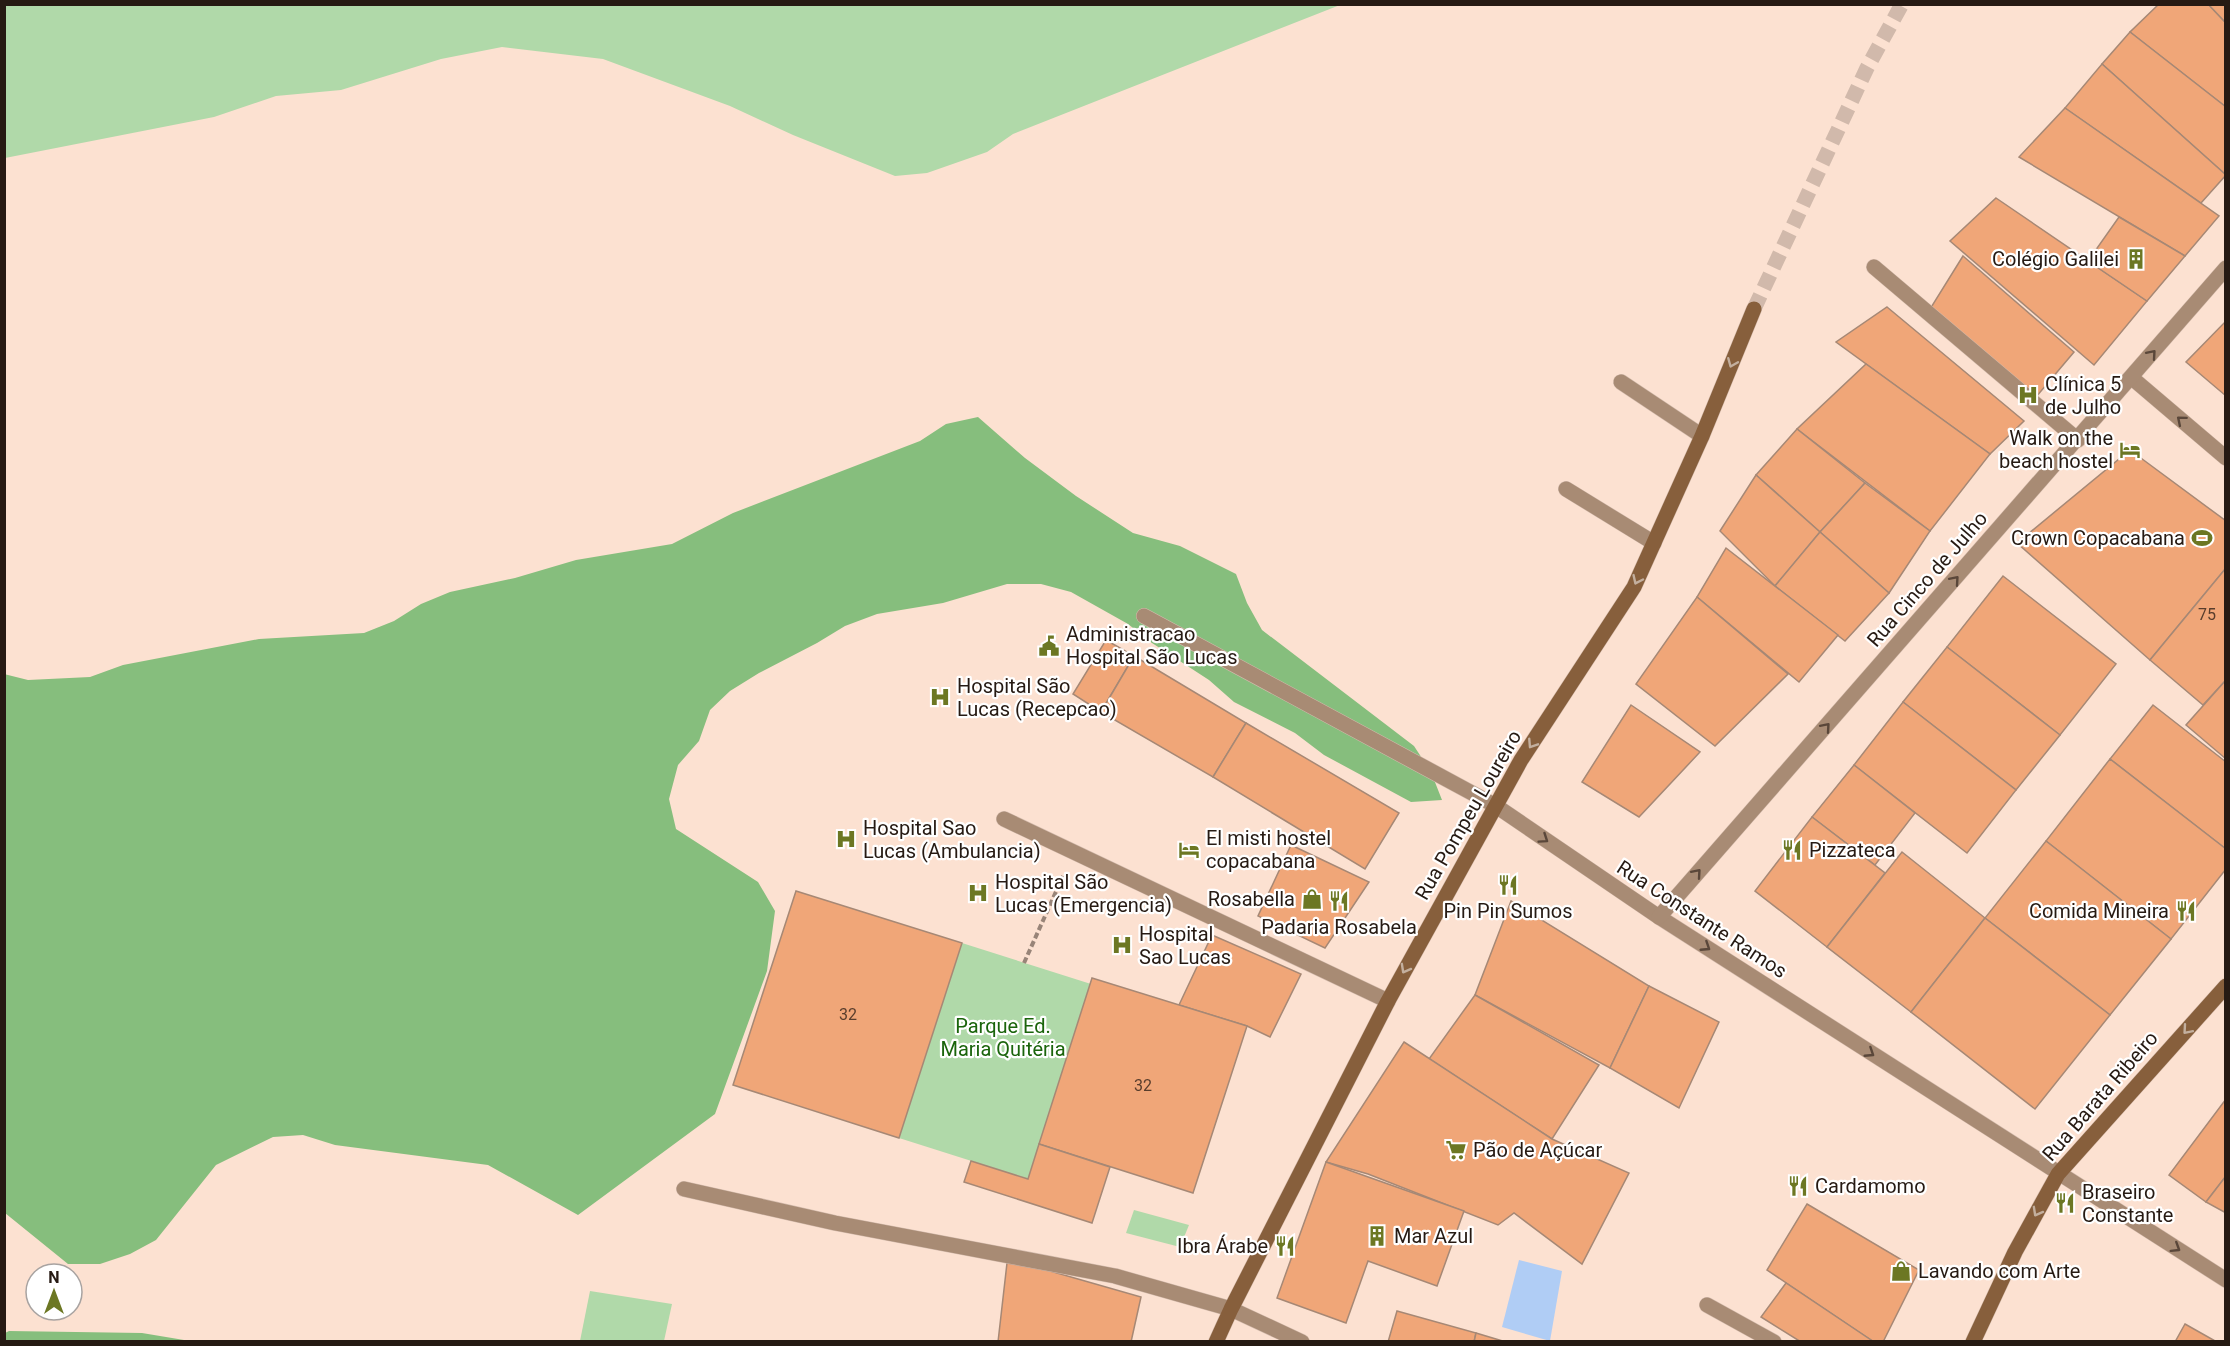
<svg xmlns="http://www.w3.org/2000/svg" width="2230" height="1346" viewBox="0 0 2230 1346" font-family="Roboto,sans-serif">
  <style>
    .green { fill: #b0d9a9 }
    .forest { fill: #86be7d }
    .water { fill: #b0cdf5 }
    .building { fill: #f0a678; stroke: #a68875; stroke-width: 1.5 }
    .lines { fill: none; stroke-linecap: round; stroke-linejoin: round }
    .secondary-tunnel { stroke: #d1b9ab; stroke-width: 15; stroke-dasharray: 15 8; stroke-linecap: butt }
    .lane-casing { stroke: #d5bdaf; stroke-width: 16 }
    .street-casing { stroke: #d5bdaf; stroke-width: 16 }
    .secondary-casing { stroke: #d5bdaf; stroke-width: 16 }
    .path { stroke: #988478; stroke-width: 4; stroke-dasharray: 6 3; stroke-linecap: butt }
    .lane { stroke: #a88b74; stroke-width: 15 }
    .street { stroke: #a88b74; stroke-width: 15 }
    .secondary { stroke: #875f3c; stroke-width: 15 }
    .oneway { stroke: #5a473a }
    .oneway2 { stroke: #c3af9e }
    .labels { text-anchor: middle; stroke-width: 4.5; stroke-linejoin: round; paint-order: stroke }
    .number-label { font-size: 16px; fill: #583d2c }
    .poi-label { font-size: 20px; fill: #261a13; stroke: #fff; text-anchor: start }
    .street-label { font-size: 20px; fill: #261a13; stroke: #fff }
    .park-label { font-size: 20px; fill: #1a640b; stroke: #fff }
  </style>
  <rect width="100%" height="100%" fill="#fce1d1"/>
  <g class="green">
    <polygon points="4,5 5,4 1340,5 1013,134 987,152 927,173 895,176 793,135 730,106 603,59 502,47 441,59 341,90 276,96 214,117 5,158"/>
    <polygon points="962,943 1091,984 1028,1179 899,1138"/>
    <polygon points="1134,1210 1189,1225 1180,1247 1126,1233"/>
    <polygon points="590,1291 672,1304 664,1341 580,1341"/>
  </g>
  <g class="forest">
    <polygon points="978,417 1025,458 1076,496 1133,533 1180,546 1236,574 1247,603 1262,630 1414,746 1431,772 1442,800 1411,802 1324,755 1295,733 1234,702 1209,680 1152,643 1128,624 1071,592 1041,584 1007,584 943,603 877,614 845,626 817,643 759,673 730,691 710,710 699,741 678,765 669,799 676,829 758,882 775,911 767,971 715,1114 578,1215 488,1165 335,1145 303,1135 273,1137 216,1165 156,1240 130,1254 100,1264 68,1264 5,1213 4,674 28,680 90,677 123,665 259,639 364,633 394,621 421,604 450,592 515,578 576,560 672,544 733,513 920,441 946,424"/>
    <polygon points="9,1331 142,1333 190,1341 5,1341 5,1333"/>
  </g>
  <polygon class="water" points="1519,1260 1562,1271 1550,1341 1502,1327"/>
  <g class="building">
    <polygon points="2159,4 2208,4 2226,23 2226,107 2130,32"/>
    <polygon points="2208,4 2226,4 2226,23"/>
    <polygon points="2130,32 2226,107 2226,175 2102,64"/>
    <polygon points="2102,64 2226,175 2201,203 2065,108"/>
    <polygon points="2065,108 2219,216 2185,256 2019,157"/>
    <polygon points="1996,198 2147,301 2094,365 1950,241"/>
    <polygon points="2119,217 2185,256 2147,301 2088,261"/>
    <polygon points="1963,256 2074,352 2036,397 1930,309"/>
    <polygon points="1887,307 2024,421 1990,454 1836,342"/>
    <polygon points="2226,321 2226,396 2186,362"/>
    <polygon points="1866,364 1990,454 1930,531 1797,429"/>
    <polygon points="1797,429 1865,483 1820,532 1756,475"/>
    <polygon points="2130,450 2226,521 2226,568 2150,660 2017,543"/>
    <polygon points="1756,475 1820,532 1775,586 1720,531"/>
    <polygon points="1865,483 1930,531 1889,593 1820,532"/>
    <polygon points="1820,532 1889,593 1845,641 1775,586"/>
    <polygon points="1726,548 1838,635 1799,682 1697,597"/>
    <polygon points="2226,568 2226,680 2203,705 2150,660"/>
    <polygon points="2003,576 2116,664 2060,735 1947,647"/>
    <polygon points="1697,597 1788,674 1715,746 1636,684"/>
    <polygon points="1106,640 1134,656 1101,712 1073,694"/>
    <polygon points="1947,647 2060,735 2016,790 1903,702"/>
    <polygon points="1134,656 1246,723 1213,777 1101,712"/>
    <polygon points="2226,680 2226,759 2186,725"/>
    <polygon points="1903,702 2016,790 1967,853 1854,765"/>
    <polygon points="1631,705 1700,752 1639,817 1582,782"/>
    <polygon points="2153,705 2226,762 2226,849 2110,759"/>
    <polygon points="1246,723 1399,813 1365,869 1213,777"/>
    <polygon points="2110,759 2226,849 2226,869 2171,939 2046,841"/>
    <polygon points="1854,765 1915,813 1875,865 1812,817"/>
    <polygon points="1812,817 1885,873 1827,947 1755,891"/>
    <polygon points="2046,841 2171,939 2110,1015 1985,918"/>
    <polygon points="1291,845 1369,882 1325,948 1258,916"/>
    <polygon points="1902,852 1985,918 1911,1012 1827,947"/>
    <polygon points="796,891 962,943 899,1138 733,1085"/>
    <polygon points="1511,901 1649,986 1610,1068 1475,995"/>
    <polygon points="1985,918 2110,1015 2035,1109 1911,1012"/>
    <polygon points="1212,935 1301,974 1270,1037 1247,1026 1179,1005"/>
    <polygon points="1092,978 1247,1026 1193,1193 1039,1144"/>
    <polygon points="1649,986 1719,1022 1679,1108 1610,1068"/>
    <polygon points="1475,995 1599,1065 1552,1139 1429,1059"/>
    <polygon points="1404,1042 1552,1139 1629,1173 1582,1264 1514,1213 1498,1225 1368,1174 1326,1162"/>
    <polygon points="2226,1099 2226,1176 2206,1202 2169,1175"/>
    <polygon points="1039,1144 1110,1167 1092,1223 964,1182 971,1161 1028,1179"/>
    <polygon points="1326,1162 1464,1211 1437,1286 1368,1261 1346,1323 1277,1298"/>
    <polygon points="2226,1176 2226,1213 2206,1202"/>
    <polygon points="1807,1204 1919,1270 1883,1342 1874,1342 1767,1270"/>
    <polygon points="1007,1263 1050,1271 1141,1297 1131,1342 998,1342"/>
    <polygon points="1786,1283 1874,1342 1801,1342 1761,1317"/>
    <polygon points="1397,1311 1476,1333 1474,1342 1388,1342"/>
    <polygon points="2185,1324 2217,1342 2175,1342"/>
    <polygon points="1476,1333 1506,1342 1474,1342"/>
  </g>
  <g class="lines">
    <polyline class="secondary-tunnel" points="1754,309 1867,68 1902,4"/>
    <g class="lane-casing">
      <g id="lane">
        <polyline points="1621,382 1702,436"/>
        <polyline points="1566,489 1654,543"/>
        <polyline points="684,1189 835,1223 1115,1276 1231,1309 1302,1342"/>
      </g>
    </g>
    <g class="street-casing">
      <g id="street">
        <polyline points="1874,267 2078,440"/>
        <polyline points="2132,378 2226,458"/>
        <polyline points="1144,616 1496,806 1659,917 2226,1280"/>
        <polyline points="1004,819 1388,1001"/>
        <polyline points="1659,917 2226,268"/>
        <polyline points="1707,1305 1774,1342"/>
      </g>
    </g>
    <g class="secondary-casing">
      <g id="secondary">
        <polyline points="1216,1342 1231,1309 1388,1001 1521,760 1634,587 1702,436 1754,309"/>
        <polyline points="1973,1342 2015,1252 2058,1174 2226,986"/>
      </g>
    </g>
    <polyline class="path" points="1024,963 1063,876"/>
    <use href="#lane" class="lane"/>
    <use href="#street" class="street"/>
    <use href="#secondary" class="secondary"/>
  </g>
  <defs><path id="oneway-chevron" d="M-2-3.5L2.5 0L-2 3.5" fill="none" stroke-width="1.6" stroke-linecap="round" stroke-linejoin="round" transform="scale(1.5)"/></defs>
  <g class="oneway">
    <use href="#oneway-chevron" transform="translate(2152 354) rotate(-49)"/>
    <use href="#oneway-chevron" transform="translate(2181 420) rotate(-140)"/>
    <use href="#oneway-chevron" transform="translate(1955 580) rotate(-49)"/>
    <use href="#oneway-chevron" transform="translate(1826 727) rotate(-49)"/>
    <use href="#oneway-chevron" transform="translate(1544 839) rotate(34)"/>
    <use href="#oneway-chevron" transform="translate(1697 873) rotate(-49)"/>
    <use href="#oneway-chevron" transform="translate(1706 947) rotate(33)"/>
    <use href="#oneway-chevron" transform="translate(1870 1053) rotate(33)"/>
    <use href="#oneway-chevron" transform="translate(2176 1248) rotate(32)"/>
  </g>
  <g class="oneway2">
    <use href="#oneway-chevron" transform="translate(1732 363) rotate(112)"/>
    <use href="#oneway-chevron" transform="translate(1637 580) rotate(115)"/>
    <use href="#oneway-chevron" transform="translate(1532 744) rotate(123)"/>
    <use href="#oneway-chevron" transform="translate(1405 969) rotate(119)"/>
    <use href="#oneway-chevron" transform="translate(2187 1030) rotate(131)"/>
    <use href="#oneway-chevron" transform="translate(2037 1212) rotate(119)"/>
  </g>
  <defs>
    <g id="building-bare" transform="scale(1.62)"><path d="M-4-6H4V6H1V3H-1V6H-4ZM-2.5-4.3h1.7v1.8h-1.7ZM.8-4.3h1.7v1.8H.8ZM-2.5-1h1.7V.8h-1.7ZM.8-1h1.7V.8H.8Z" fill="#6c7723" stroke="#fff" stroke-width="2.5" paint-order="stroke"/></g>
    <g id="hospital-bare" transform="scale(1.62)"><path d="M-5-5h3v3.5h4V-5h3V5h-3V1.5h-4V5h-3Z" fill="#6c7723" stroke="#fff" stroke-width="2.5" paint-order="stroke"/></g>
    <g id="hotel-bare" transform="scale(1.62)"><path d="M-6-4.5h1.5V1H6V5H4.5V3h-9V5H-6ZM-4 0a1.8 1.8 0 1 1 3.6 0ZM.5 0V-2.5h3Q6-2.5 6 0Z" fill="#6c7723" stroke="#fff" stroke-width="2.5" paint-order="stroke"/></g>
    <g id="stadium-bare" transform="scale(1.62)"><path d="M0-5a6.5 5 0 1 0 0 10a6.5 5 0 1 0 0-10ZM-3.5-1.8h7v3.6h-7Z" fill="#6c7723" stroke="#fff" stroke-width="2.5" paint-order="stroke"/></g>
    <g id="civic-bare" transform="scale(1.62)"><path d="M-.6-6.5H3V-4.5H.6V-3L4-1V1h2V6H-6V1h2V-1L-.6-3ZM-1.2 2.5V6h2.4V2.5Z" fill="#6c7723" stroke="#fff" stroke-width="2.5" paint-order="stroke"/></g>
    <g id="restaurant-bare" transform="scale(1.62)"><path d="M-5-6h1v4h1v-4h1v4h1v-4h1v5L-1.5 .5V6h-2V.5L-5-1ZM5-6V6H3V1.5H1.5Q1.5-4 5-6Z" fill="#6c7723" stroke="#fff" stroke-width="2.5" paint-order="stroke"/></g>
    <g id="shop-bare" transform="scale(1.62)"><path d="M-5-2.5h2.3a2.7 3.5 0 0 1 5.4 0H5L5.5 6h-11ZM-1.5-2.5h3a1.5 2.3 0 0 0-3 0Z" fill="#6c7723" stroke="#fff" stroke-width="2.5" paint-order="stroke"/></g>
    <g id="supermarket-bare" transform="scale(1.62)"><path d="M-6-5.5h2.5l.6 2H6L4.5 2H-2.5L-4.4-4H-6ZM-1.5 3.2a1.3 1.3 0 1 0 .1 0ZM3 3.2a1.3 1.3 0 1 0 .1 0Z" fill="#6c7723" stroke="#fff" stroke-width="2.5" paint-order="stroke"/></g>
  </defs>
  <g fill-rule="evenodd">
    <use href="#building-bare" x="2136" y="259"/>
    <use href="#hospital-bare" x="2028" y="395"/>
    <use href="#hotel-bare" x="2130" y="450"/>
    <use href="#stadium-bare" x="2202" y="538"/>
    <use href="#civic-bare" x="1049" y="646"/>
    <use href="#hospital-bare" x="940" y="697"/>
    <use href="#hospital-bare" x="846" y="839"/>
    <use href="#hotel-bare" x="1189" y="850"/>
    <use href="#restaurant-bare" x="1792" y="850"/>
    <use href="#restaurant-bare" x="1508" y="885"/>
    <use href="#hospital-bare" x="978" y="893"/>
    <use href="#shop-bare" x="1312" y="899"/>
    <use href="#restaurant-bare" x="1339" y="901"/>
    <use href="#restaurant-bare" x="2186" y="911"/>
    <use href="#hospital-bare" x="1122" y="945"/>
    <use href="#supermarket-bare" x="1456" y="1150"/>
    <use href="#restaurant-bare" x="1798" y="1186"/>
    <use href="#restaurant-bare" x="2065" y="1203"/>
    <use href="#building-bare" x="1377" y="1236"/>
    <use href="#restaurant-bare" x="1285" y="1246"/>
    <use href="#shop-bare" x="1901" y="1271"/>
  </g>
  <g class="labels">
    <g class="number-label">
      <text x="2207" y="620">75</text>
      <text x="848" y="1020">32</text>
      <text x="1143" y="1091">32</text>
    </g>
    <g class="poi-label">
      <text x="2119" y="266" text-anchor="end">Colégio Galilei</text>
      <text x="2045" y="391">Clínica 5<tspan x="2045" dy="23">de Julho</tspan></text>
      <text x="2113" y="445" text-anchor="end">Walk on the<tspan x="2113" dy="23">beach hostel</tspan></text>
      <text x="2185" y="545" text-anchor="end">Crown Copacabana</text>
      <text x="1066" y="641">Administracao<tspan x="1066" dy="23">Hospital São Lucas</tspan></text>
      <text x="957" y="693">Hospital São<tspan x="957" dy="23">Lucas (Recepcao)</tspan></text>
      <text x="863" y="835">Hospital Sao<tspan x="863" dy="23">Lucas (Ambulancia)</tspan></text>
      <text x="1206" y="845">El misti hostel<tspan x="1206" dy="23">copacabana</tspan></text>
      <text x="1809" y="857">Pizzateca</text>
      <text x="995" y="889">Hospital São<tspan x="995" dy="23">Lucas (Emergencia)</tspan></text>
      <text x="1295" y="906" text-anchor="end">Rosabella</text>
      <text x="1508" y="918" text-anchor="middle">Pin Pin Sumos</text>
      <text x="2169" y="918" text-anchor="end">Comida Mineira</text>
      <text x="1339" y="934" text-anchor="middle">Padaria Rosabela</text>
      <text x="1139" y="941">Hospital<tspan x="1139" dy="23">Sao Lucas</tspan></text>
      <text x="1473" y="1157">Pão de Açúcar</text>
      <text x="1815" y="1193">Cardamomo</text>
      <text x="2082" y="1199">Braseiro<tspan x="2082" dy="23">Constante</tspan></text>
      <text x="1394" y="1243">Mar Azul</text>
      <text x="1268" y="1253" text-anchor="end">Ibra Árabe</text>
      <text x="1918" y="1278">Lavando com Arte</text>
    </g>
    <g class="street-label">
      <text transform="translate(1927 579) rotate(-49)" y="7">Rua Cinco de Julho</text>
      <text transform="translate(1468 815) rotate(-60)" y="7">Rua Pompeu Loureiro</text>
      <text transform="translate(1702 919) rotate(33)" y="7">Rua Constante Ramos</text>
      <text transform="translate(2100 1096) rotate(-49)" y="7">Rua Barata Ribeiro</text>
    </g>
    <g class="park-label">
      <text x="1003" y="1033">Parque Ed.<tspan x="1003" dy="23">Maria Quitéria</tspan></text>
    </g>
  </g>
  <rect width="2230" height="1346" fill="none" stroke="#261a13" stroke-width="12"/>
  <g transform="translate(54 1292)"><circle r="28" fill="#ffffff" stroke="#a8a3a1" stroke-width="1.5"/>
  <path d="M0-4.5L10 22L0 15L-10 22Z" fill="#6c7723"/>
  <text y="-9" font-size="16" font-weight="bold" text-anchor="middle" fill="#261a13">N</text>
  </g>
</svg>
